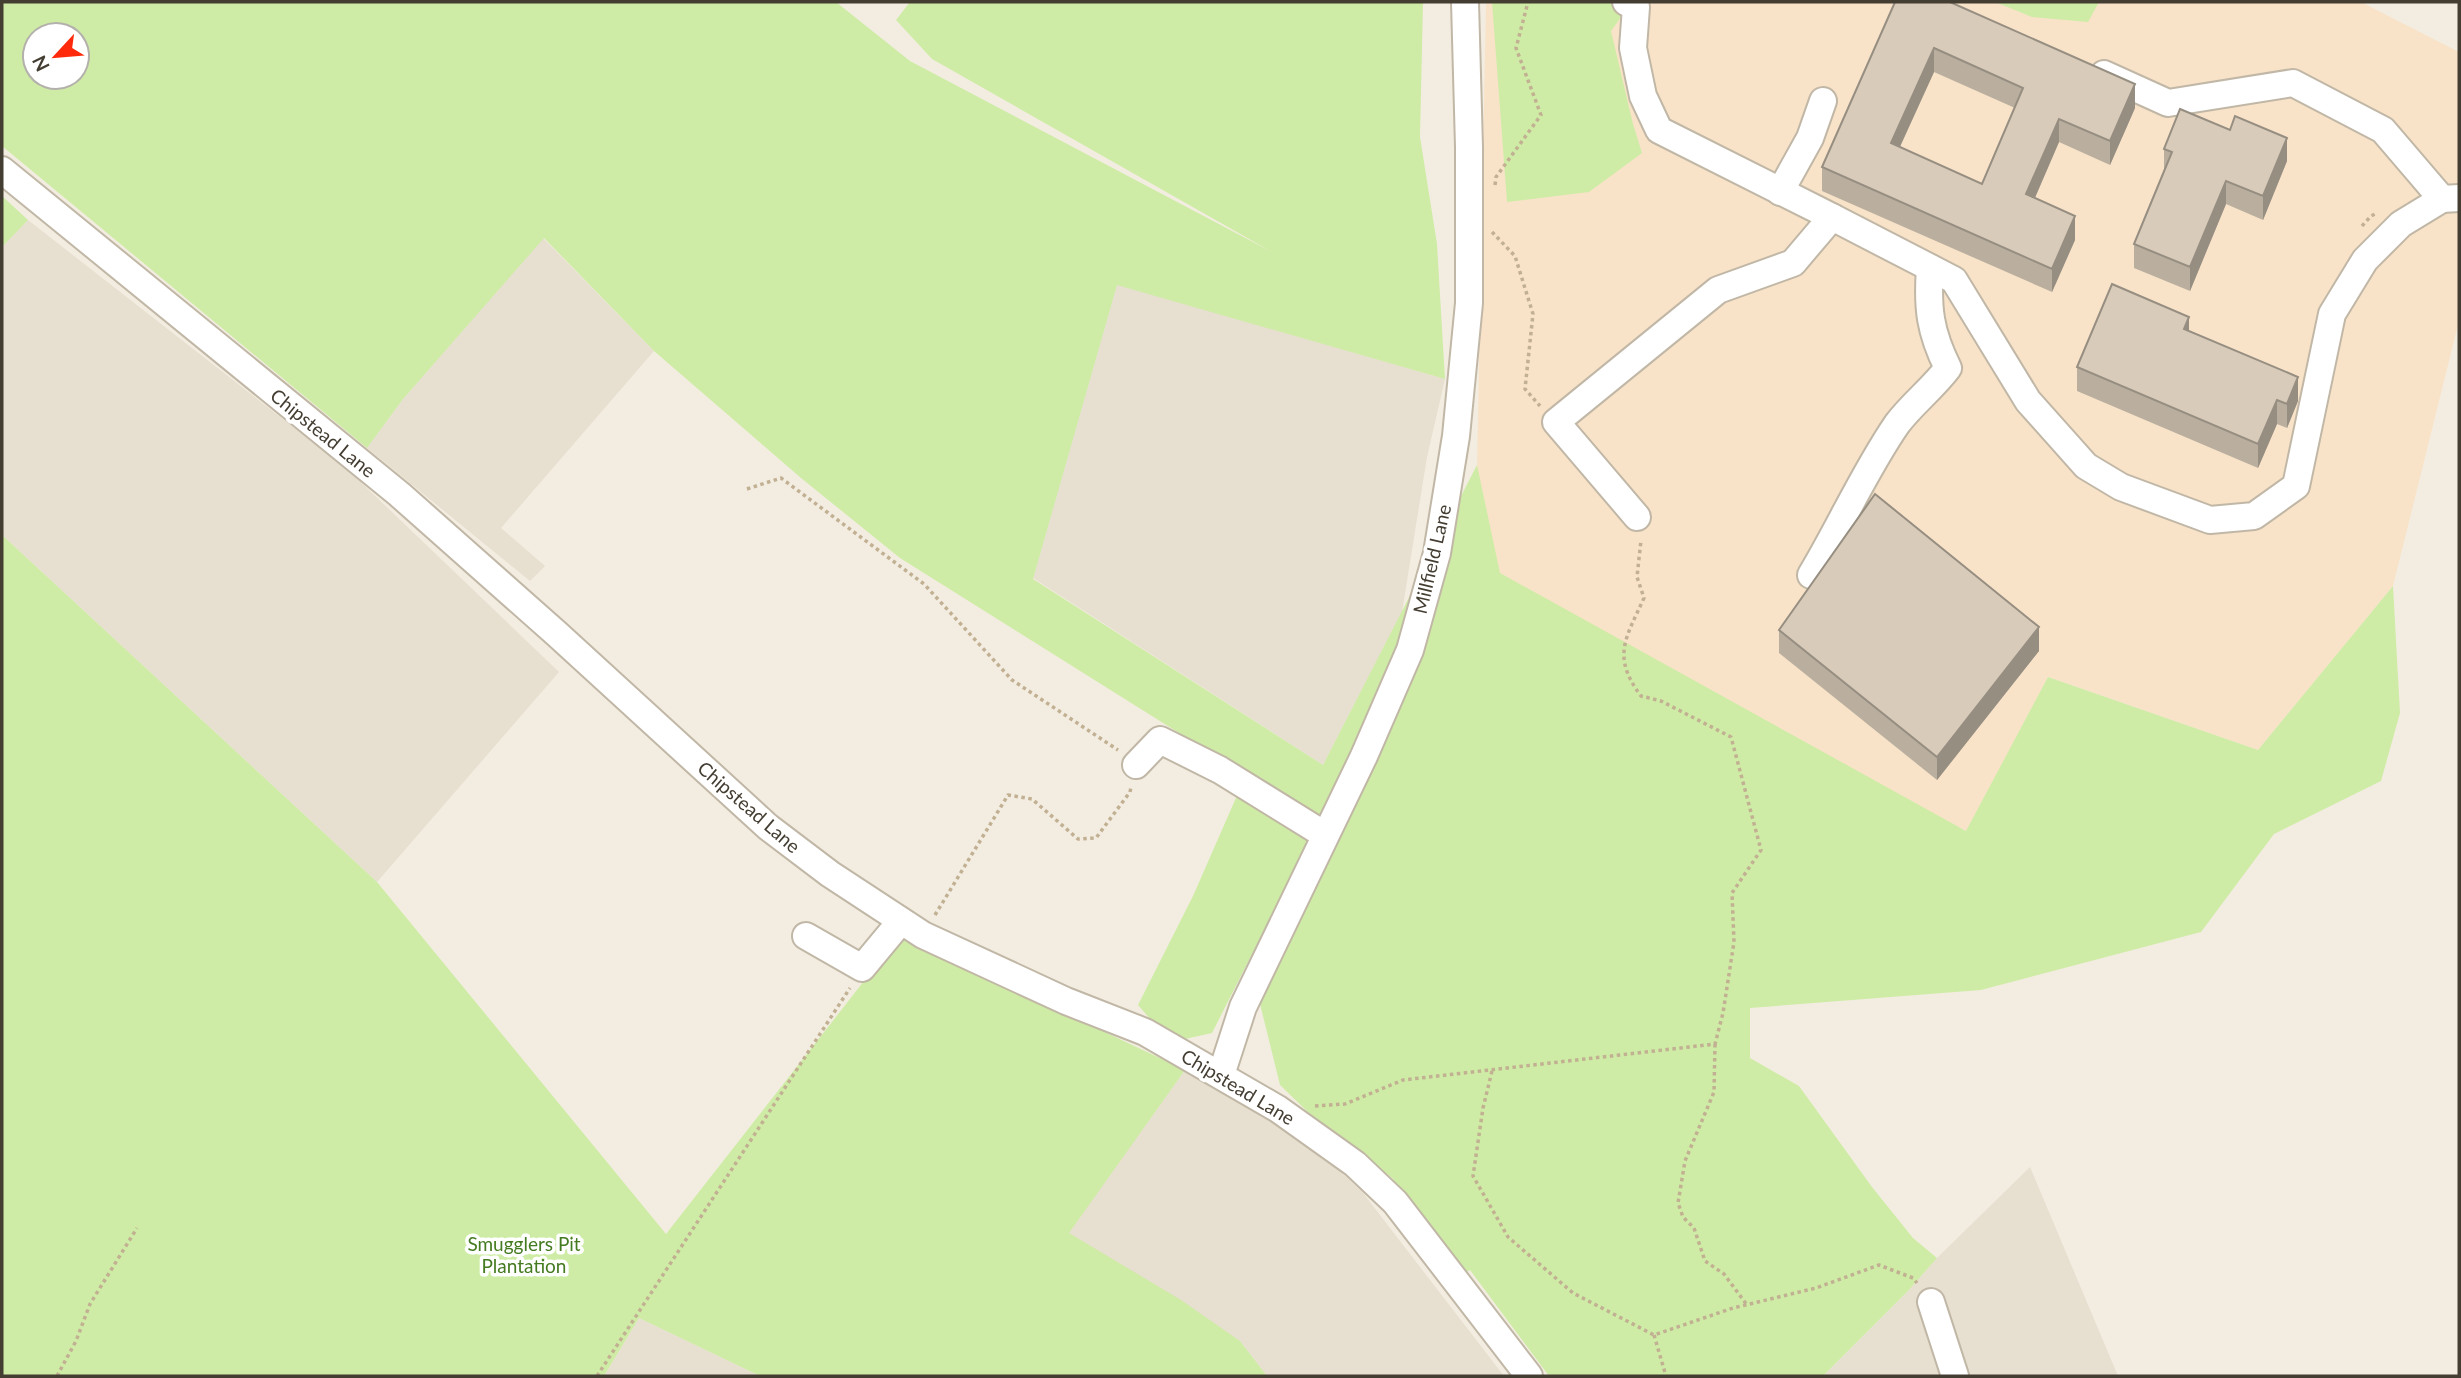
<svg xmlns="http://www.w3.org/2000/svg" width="2461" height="1378" viewBox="0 0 2461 1378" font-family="Lato,sans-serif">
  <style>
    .residential { fill: #e7dfcf }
    .commercial { fill: #f8e3c9 }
    .green { fill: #ceeca5; fill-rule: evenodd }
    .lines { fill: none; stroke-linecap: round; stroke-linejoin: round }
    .minor-casing { stroke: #c1b7a6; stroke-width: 30 }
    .path { stroke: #c2b093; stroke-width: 3.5; stroke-dasharray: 3.5 3.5; stroke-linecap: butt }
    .minor { stroke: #fff; stroke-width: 26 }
    .wall { fill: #baaf9f; fill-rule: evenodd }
    .shaded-wall { fill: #978e82 }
    .building { fill: #d8cbb9; stroke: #978e82; stroke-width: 2; fill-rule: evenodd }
    .labels { text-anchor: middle; stroke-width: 7; stroke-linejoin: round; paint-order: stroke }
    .street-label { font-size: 19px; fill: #443d32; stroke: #fff }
    .park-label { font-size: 19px; fill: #457b20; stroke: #fff }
  </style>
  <rect width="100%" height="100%" fill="#f3ede1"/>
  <g class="residential">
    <polygon points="28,220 347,469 559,672 377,882 2,535 2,247"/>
    <polygon points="543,238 654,351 501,528 545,566 530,581 367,448 403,399"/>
    <polygon points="1117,284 1445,379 1427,457 1402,612 1323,765 1033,578"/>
    <polygon points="1185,1070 1261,1112 1325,1157 1363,1193 1504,1376 1267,1376 1240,1341 1068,1233"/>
    <polygon points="2030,1167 2118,1376 1823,1376 1907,1292 1937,1258"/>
    <polygon points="639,1318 760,1376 604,1376"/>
  </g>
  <polygon class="commercial" points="1486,2 2361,2 2459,52 2459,321 2393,586 2258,750 2048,677 1967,831 1451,589 1477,465"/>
  <g class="green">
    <path d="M 2,2 L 836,2 L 910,61 L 1272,252 L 932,59 L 896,20 L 910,2 L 1423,2 L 1420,137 L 1437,244 L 1445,379 L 1117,285 L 1033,579 L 1323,765 L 1477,465 L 1500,573 L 1966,831 L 2048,677 L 2258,750 L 2393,586 L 2400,713 L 2381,781 L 2274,834 L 2201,932 L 1981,990 L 1750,1008 L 1750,1058 L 1799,1086 L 1872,1187 L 1913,1238 L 1937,1258 L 1907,1292 L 1823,1376 L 1549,1376 L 1470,1270 L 1465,1273 L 1392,1178 L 1314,1118 L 1280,1085 L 1260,1004 L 1278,903 L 1212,1033 L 1185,1039 L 1158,1028 L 1138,1005 L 1193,896 L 1246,775 L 900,558 L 801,478 L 654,351 L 544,238 L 403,399 L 367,448 L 2,146 ZM 35,35 L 77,35 L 77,77 L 35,77 Z"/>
    <polygon points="1492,2 1632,2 1611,31 1633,124 1642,153 1589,192 1507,202"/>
    <polygon points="1995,2 2099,2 2088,22 2032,17"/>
    <polygon points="2,196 28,220 2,247"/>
    <polygon points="2,535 377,882 666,1234 900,935 1185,1070 1069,1233 1181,1300 1240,1341 1267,1376 760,1376 639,1318 604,1376 2,1376"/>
  </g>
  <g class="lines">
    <g class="minor-casing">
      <g id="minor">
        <polyline points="1626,2 1636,7 1633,48 1643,96 1659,130 1832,217 1793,263 1718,290 1556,422 1637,517"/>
        <polyline points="2104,74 2168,103 2293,83 2383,130 2442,199 2459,198"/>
        <polyline points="2,170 399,494 557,634 768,827 830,874 923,935 1066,1001 1145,1032 1278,1109 1355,1164 1395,1202 1529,1376"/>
        <polyline points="1780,192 1810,138 1823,101"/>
        <polyline points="1832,217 1954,280 2028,401 2086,466 2121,487 2210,520 2254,516 2296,486 2332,314 2365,260 2401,224 2442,199"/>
        <path d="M 1811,575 C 1841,525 1864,472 1897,424 C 1912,404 1933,388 1948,368 C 1930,332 1927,308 1930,268"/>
        <polyline points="1136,765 1160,740 1220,770 1325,835"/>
        <polyline points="806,936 862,968 901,921"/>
        <polyline points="1221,1075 1243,1007 1364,756 1410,650 1437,553 1456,436 1469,303 1469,147 1465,2"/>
        <polyline points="1931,1302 1955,1376"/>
      </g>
    </g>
    <g class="path">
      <polyline points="1495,185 1496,177 1541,115 1516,48 1528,2"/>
      <polyline points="2362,226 2371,216 2377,213"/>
      <polyline points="1492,232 1515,256 1533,314 1525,389 1540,406"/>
      <polyline points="747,489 781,478 924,584 1012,680 1118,750"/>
      <polyline points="935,915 1008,795 1032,799 1078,839 1096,838 1130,792 1131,787"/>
      <polyline points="1715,1044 1714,1092 1685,1161 1678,1203 1683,1217 1694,1228 1705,1261 1724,1274 1747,1305"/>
      <polyline points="1492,1071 1483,1108 1473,1176 1508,1237 1573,1293 1654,1335 1733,1308 1816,1288 1879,1265 1913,1278 1917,1283"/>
      <path d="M 1315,1106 L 1345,1104 L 1403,1080 L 1715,1044 L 1723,1013 L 1734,942 L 1732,893 L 1761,850 L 1731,737 L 1661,701 L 1641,696 C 1611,656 1626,638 1644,598 L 1637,577 L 1641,540"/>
      <polyline points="1654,1335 1666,1376"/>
      <polyline points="57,1376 76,1341 90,1304 137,1228"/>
      <polyline points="597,1376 850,988"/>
    </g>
    <use href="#minor" class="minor"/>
  </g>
  <g class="wall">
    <path d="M 1895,2 L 2135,108 L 2110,165 L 2059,142 L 2035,198 L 2075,240 L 2052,292 L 1822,191 L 1822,167 ZM 1934,72 L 2015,108 L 1982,184 L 1900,147 Z"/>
    <polygon points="2164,149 2287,161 2263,220 2226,204 2190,291 2134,268 2134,244 2164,172"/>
    <polygon points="2189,331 2298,401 2287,428 2277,424 2258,468 2077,391 2077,367"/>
    <polygon points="1779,630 2039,651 1937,780 1779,653"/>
  </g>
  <g class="shaded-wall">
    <polygon points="1934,48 1934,72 1891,166 1891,143"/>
    <polygon points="2135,84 2135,108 2110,165 2110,141"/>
    <polygon points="2059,119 2059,142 2026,218 2026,194"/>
    <polygon points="2287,138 2287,161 2263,220 2263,196"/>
    <polygon points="2226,181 2226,204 2190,291 2190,267"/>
    <polygon points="2075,216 2075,240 2052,292 2052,269"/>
    <polygon points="2189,317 2189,340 2184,329"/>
    <polygon points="2298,377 2298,401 2287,428 2287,404"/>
    <polygon points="2277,400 2277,424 2258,468 2258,444"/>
    <polygon points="2039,627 2039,651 1937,780 1937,757"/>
  </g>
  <g class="building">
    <path d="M 1895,2 L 1950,2 L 2135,84 L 2110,141 L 2059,119 L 2026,194 L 2075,216 L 2052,269 L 1822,167 ZM 1934,48 L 2023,88 L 1982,184 L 1891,143 Z"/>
    <polygon points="2180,109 2230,130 2235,116 2287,138 2263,196 2226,181 2190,267 2134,244 2172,152 2164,149"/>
    <polygon points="2112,284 2189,317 2184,329 2298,377 2287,404 2277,400 2258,444 2077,367"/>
    <polygon points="1875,494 2039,627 1937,757 1779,630"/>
  </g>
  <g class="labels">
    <g class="street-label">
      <text transform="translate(323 433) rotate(39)" y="7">Chipstead Lane</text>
      <text transform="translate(1432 559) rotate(-77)" y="7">Millfield Lane</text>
      <text transform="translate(749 807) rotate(41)" y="7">Chipstead Lane</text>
      <text transform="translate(1238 1087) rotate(31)" y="7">Chipstead Lane</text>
    </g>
    <g class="park-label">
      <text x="524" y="1251">Smugglers Pit<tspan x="524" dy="22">Plantation</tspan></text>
    </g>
  </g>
  <rect width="2461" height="1378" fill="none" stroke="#443d32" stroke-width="7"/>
  <g transform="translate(56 56) rotate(244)"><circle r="33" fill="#ffffff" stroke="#b4b1ad" stroke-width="2"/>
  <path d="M0-5L12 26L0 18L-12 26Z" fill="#ff2a0c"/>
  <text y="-10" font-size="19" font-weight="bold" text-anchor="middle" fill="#443d32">N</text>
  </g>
</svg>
